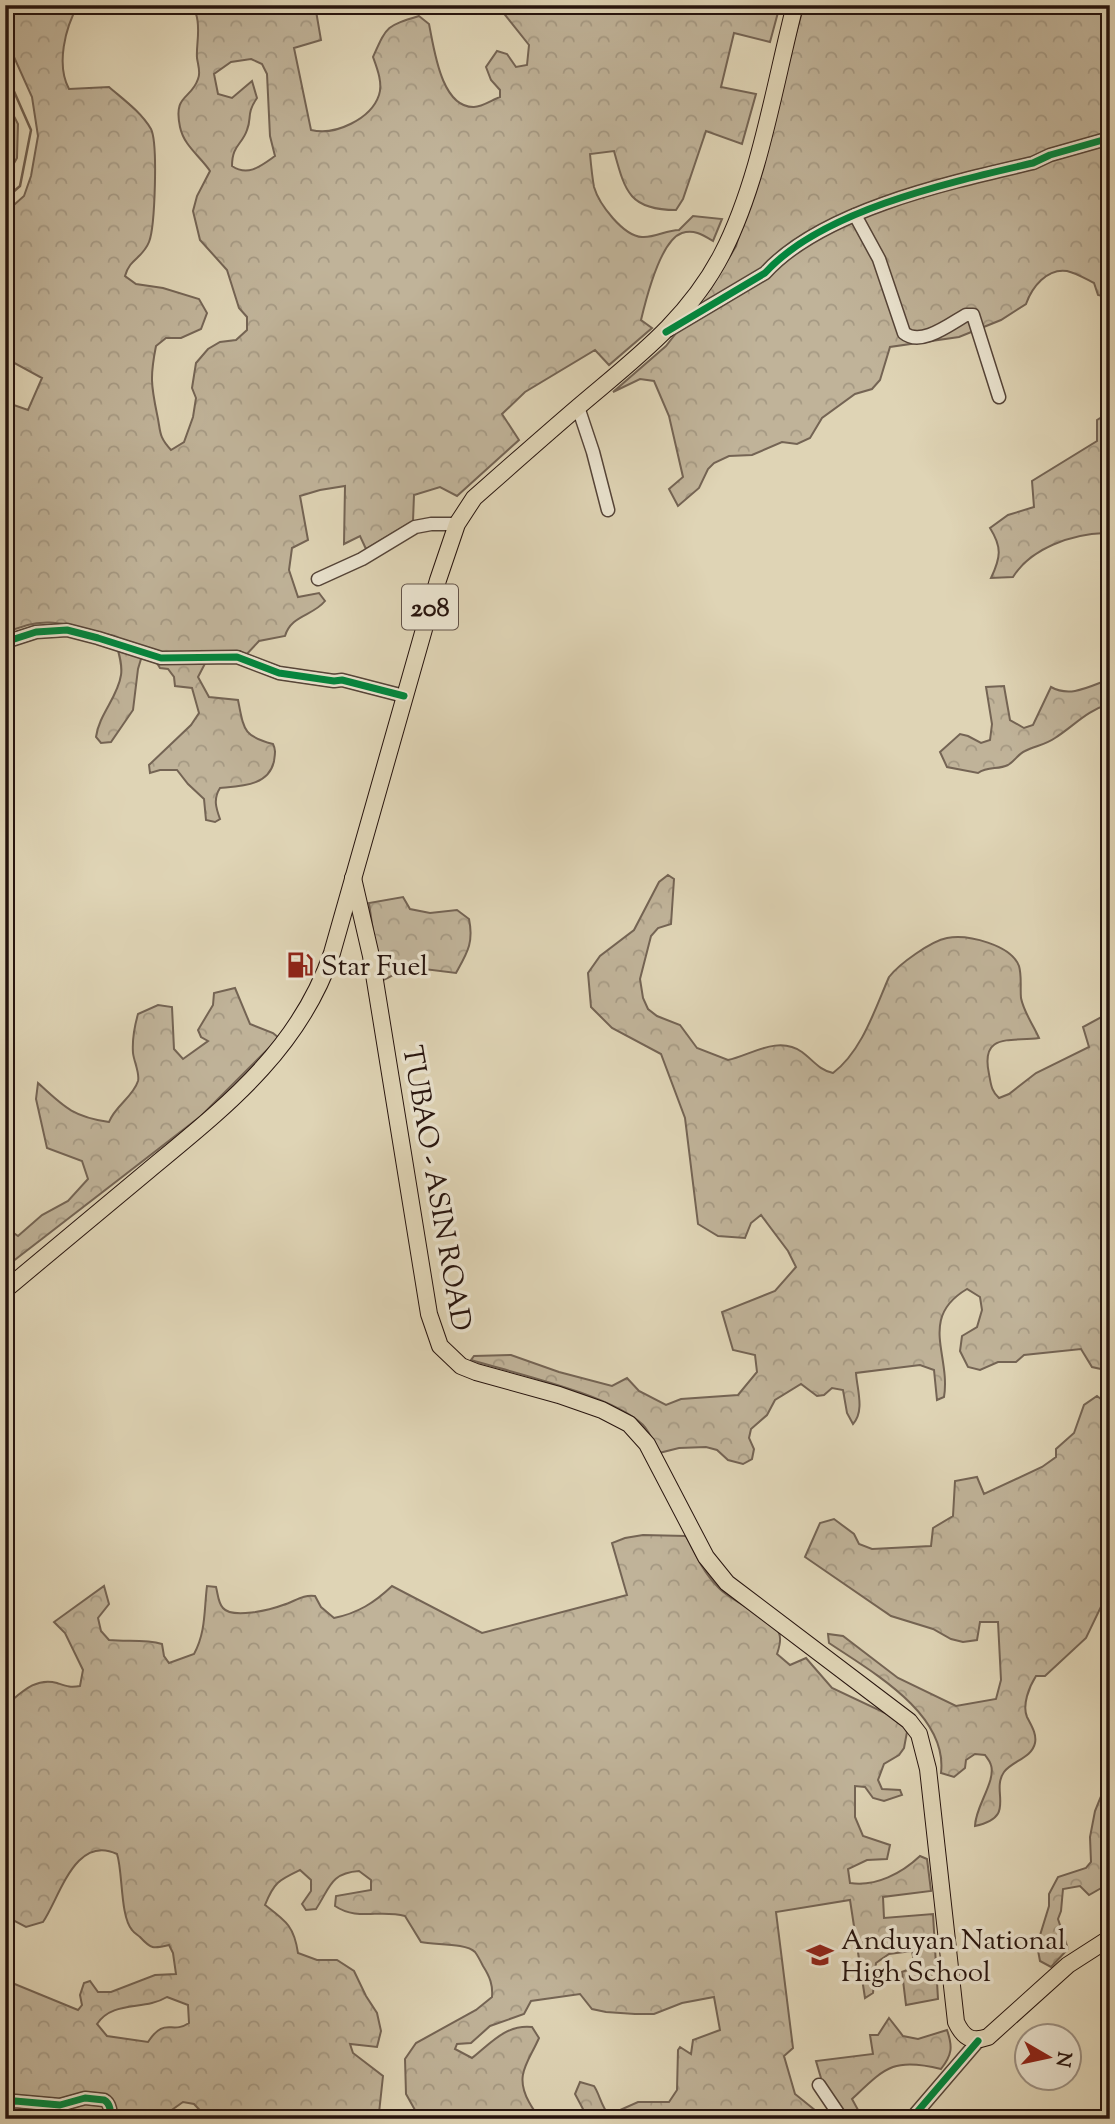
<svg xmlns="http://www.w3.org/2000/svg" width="1115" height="2124" viewBox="0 0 1115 2124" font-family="'Sorts Mill Goudy',serif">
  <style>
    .forest { fill: url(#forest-crowns); stroke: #746454; stroke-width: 2; fill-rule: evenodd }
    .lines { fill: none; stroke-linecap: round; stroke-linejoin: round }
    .stream { stroke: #706050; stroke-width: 2.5 }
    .minor-casing { stroke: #554438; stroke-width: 15 }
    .major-casing { stroke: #27140e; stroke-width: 18 }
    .minor { stroke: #eae3cf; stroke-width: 12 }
    .major { stroke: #dfd4b5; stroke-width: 16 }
    .cycleway-casing { stroke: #eae3cf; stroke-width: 11 }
    .cycleway { stroke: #00873e; stroke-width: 7 }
    .labels { text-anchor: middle; stroke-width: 7; stroke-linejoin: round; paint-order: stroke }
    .shield { fill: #eae3cf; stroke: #625248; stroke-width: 2 }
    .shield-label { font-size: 26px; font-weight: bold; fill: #27140e }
    .poi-label { font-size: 28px; fill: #27140e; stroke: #eae3cf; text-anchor: start }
    .street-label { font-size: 28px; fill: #27140e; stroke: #eae3cf }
  </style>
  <defs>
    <pattern id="forest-crowns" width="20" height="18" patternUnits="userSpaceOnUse" patternTransform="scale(1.75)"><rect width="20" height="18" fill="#c0b399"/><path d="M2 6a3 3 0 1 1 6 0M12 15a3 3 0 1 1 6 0" fill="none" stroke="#a59983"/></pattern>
  </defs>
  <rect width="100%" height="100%" fill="#dfd4b5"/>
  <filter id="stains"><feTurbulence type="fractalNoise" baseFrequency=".00286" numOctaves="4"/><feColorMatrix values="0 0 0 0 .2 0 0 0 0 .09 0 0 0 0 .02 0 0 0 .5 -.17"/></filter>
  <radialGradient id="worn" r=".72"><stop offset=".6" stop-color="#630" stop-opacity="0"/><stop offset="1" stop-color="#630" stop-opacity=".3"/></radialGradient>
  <g class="forest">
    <path d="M 5,5 L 78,5 C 65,28 56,65 69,89 L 109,87 C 124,100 141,112 151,129 C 158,143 155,227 149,242 C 142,259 130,258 125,276 L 136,284 L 163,288 L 199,299 L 207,313 L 201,329 L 181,338 L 166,338 L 156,346 C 150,376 151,385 157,414 C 161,432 158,436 171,450 L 184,442 L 193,417 L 196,398 L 192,388 L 196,363 L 208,349 L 220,342 L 236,340 L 247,330 L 247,317 L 239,308 L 227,270 L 200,240 L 193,211 L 197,196 L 210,171 C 200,156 184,146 180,127 C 173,94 191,100 198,79 C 201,73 198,65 197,58 C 196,44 201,28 196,14 C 195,13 191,7 190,5 L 315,5 L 321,40 L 294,48 L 311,130 C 335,136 371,119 379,95 C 383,83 377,68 373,57 C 387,26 386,26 419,16 L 429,24 C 434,48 441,108 474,107 C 482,107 492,100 500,97 L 500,90 L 491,80 L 486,67 L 497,51 L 507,54 L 516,67 L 527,65 L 529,45 L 502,11 L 501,5 L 780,5 L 770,42 L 734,33 L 721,87 L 756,94 L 742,144 L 706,131 L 683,199 L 676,210 C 629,210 625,191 614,151 L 590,154 C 591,165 592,176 594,187 C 599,204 623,236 642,237 C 655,238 666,230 679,230 L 693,216 L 722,219 L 713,241 C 703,235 694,229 682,233 C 661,240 646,299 641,320 L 652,328 L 609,365 L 595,350 L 525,392 L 502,414 L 519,440 L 457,496 L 440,487 L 414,495 L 413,521 L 366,549 L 360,536 L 344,544 L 345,486 L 320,490 L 300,496 L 308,540 L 292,548 L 289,570 L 298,597 L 319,593 L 325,601 C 313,616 291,615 285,636 L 259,641 L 246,655 L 240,651 L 210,654 L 198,677 L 209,697 L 238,700 C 244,730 243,736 273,744 C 276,750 275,754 274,761 C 269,786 241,786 220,788 C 213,799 216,808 220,819 L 215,822 L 206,820 L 204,799 L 188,784 L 177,770 L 160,770 L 150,773 L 149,765 L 191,725 L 199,713 L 192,688 L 175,686 L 174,677 L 168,669 L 160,668 L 149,650 L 144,649 L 138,669 L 133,710 L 111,742 L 101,743 L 96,737 C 99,714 118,697 121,675 C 123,662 117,649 114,636 C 73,627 45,612 5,634 L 5,402 L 28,410 L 42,378 L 5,358 L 5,213 L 24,196 L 31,176 L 38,136 L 32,97 L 5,37 ZM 251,59 L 262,64 L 267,74 L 270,136 L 275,156 C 261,166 248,177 232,166 C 232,145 242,145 247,130 C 252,118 246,114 257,98 L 252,81 L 232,98 L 218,94 L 214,74 L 231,62 Z"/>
    <path d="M 804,5 L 1110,5 L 1110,282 L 1106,297 L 1098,295 L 1094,283 C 1086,279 1076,273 1067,271 C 1047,268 1032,287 1026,304 L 1001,320 L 959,337 L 890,347 L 880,380 L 872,389 L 855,394 L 822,418 L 810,438 L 797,444 L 782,442 L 752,455 L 729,456 L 714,463 L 708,469 L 699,488 L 678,506 L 669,489 L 683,477 L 669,416 L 654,381 L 640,379 L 613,392 L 666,346 L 711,288 L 736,246 Z"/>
    <polygon points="5,99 18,124 17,158 5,179"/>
    <path d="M 1110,412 L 1110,548 L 1105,533 C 1072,534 1031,548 1013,577 L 991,578 C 1001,557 1002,547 990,528 L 1008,515 L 1034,507 L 1032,481 L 1097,441 L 1097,420 Z"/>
    <path d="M 1110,679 L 1110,704 C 1087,710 1074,726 1055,738 C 1045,745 1035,746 1025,751 C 1018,754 1015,761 1008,765 C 998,770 988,766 978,773 L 947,767 L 940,752 L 960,734 L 968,736 L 981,743 L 990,740 L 992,724 L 986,687 L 1004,686 L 1010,720 L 1024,728 L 1033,725 L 1051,687 C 1071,698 1090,686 1110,679 Z"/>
    <path d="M 668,875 L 674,879 L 671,924 L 658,928 L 651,936 L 640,979 L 643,998 L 648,1009 L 657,1016 L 680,1025 L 697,1048 L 728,1060 C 751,1055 778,1035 802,1052 C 813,1060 819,1070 833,1073 C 862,1051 875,1009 889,977 C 899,964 931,941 947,938 C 968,934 1011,945 1019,966 C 1022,976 1020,988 1021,998 C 1024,1013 1033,1024 1039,1038 C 1011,1042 980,1032 989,1074 C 991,1084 991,1091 999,1098 L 1009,1094 L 1036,1073 L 1089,1047 L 1083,1027 L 1107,1014 L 1110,1019 L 1110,1371 L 1092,1367 L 1081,1349 L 1024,1355 L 1016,1362 L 998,1362 L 980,1370 L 968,1367 L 960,1351 L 962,1336 L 977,1327 L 982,1310 L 980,1297 L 967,1289 C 918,1318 951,1355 944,1397 L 937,1400 L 934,1370 L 920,1365 L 856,1373 C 857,1389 865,1411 853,1424 L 847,1413 L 843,1390 L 832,1388 L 824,1395 L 817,1396 L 801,1384 L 775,1400 L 767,1415 L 751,1429 L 749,1438 L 754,1449 L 752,1459 L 743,1464 L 728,1460 L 717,1450 L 706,1447 L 679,1448 L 659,1453 C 654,1444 650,1432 643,1425 C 612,1395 514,1373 471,1360 L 474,1356 L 511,1355 L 559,1372 L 612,1386 L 627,1378 L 639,1391 L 666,1405 L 681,1399 L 738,1395 L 757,1372 L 755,1355 L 733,1350 L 722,1312 L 775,1291 L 796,1267 L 788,1251 L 761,1215 L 751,1223 L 745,1238 L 718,1236 L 698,1224 L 685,1118 L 661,1054 L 612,1028 L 591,1007 L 588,973 L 600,956 L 634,930 L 659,882 Z"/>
    <path d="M 403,897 L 410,909 L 430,913 L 457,910 L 469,919 C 474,943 467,953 456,973 L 408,967 C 397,971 391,978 380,981 L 369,903 Z"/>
    <path d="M 235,988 L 250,1024 L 273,1033 L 279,1038 L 201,1116 L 12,1262 L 5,1262 L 5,1193 L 11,1189 L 8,1229 L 18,1236 L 42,1215 L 68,1201 L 88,1179 L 82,1161 L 47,1148 L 36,1099 L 38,1083 C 64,1107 73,1117 109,1122 C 115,1106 133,1097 138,1081 C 140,1073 134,1062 133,1053 C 132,1039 134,1028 138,1014 L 158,1005 L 172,1007 L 174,1049 L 183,1059 L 208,1041 L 201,1037 L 198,1030 L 213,1005 L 214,993 Z"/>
    <path d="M 1097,1396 L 1110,1406 L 1110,1573 L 1106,1574 L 1110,1588 L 1086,1638 L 1045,1676 L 1036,1676 C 1029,1687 1022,1705 1027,1717 C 1031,1725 1037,1734 1035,1743 C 1032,1758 1012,1761 1004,1772 C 990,1792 1018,1817 975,1826 C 975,1807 996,1782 991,1765 C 990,1761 987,1758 985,1755 L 975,1754 L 966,1760 L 965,1768 L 954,1777 L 941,1773 C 948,1714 872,1672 829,1643 L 828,1634 L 843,1636 L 898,1678 L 956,1706 L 996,1699 L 1001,1680 L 998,1622 L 980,1622 L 977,1640 L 963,1642 L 951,1639 L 933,1629 L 891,1616 L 805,1557 L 820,1523 L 834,1519 L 854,1534 L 859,1544 L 872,1549 L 931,1546 L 933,1528 L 953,1516 L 955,1481 L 977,1477 L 984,1494 L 1042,1467 L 1056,1457 L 1056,1449 L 1074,1433 L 1084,1405 Z"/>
    <path d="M 643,1535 L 686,1536 C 695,1554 704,1573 718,1587 C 732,1603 769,1614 779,1633 C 782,1640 779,1648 777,1654 L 790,1665 L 806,1658 L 832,1688 L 898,1719 L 907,1732 L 904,1748 L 899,1755 L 884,1764 L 878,1780 L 882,1789 L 900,1790 L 902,1795 L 884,1801 L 873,1798 L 865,1787 L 855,1786 L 855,1817 L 863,1836 L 890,1845 L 887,1859 L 867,1860 L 848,1869 L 850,1883 C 876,1887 902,1873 920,1856 L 927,1859 L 931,1891 L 883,1897 L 884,1918 L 933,1914 L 938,1999 L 906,2005 L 902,1972 L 915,1967 L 912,1951 L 889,1954 L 876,1963 L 873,1993 L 865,1998 L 850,1900 L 776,1912 L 793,2048 L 784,2056 L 795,2094 L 826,2119 L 547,2119 L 580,2112 L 583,2109 L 575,2094 L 580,2082 L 594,2086 C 600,2095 601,2106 609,2115 L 638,2102 L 669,2102 L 677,2090 L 678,2050 L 680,2047 L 691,2054 L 693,2040 L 720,2030 L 714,1997 L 682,2003 L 654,2014 L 635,2014 L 606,2012 L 592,2009 L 580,1994 L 531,2001 L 524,2014 L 490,2026 L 471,2043 L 457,2044 L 455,2049 L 472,2058 C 490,2044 506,2024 532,2027 L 539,2038 C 528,2063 514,2075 529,2102 C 534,2111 536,2114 545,2119 L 505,2119 L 503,2115 L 491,2115 L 486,2119 L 420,2119 L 406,2094 L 405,2059 L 416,2043 L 476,2010 L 492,1997 C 493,1985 490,1977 483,1966 C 481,1962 478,1956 475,1952 C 466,1943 435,1945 421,1942 L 405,1916 C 380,1909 357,1921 335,1906 L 336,1896 L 371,1890 L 371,1880 L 359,1871 C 330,1873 330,1888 316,1909 L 306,1910 L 302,1904 L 311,1891 L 311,1880 L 300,1870 C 279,1880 274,1882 265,1905 C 286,1921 294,1926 298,1953 L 317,1960 L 337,1960 L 354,1971 L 366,1996 L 377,2013 L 381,2031 L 377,2047 L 350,2044 L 353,2053 L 383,2076 L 379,2113 L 382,2119 L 208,2119 L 194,2104 L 183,2102 L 159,2119 L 5,2119 L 5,1980 L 78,2010 L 82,2005 L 80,1995 L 84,1983 L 90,1981 L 98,1992 L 111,1992 L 155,1975 L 176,1974 L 173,1953 L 169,1945 C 153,1949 151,1949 140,1937 C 138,1935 134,1933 132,1930 C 120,1916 123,1872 117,1854 C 75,1834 60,1897 43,1922 L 26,1927 L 5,1916 L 5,1706 C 21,1693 35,1677 57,1683 C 66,1686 70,1688 80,1686 L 83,1670 L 65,1633 L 54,1622 L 104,1586 L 109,1604 L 98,1618 L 101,1631 L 109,1640 C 127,1642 144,1639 162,1644 L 164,1656 L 169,1663 L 194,1654 C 206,1632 204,1610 207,1586 L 216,1587 C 218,1594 218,1603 223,1608 C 232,1619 270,1610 283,1605 C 294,1602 303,1594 315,1596 L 321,1607 L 334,1618 C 358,1613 374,1603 392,1586 L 482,1633 L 627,1595 L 612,1543 L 625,1538 ZM 167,1997 L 188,2005 L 189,2023 C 171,2035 165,2016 148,2042 L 107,2036 L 97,2024 C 113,2000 144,2011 167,1997 Z"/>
    <polygon points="1110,1774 1110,1883 1089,1895 1080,1886 1063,1889 1061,1911 1058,1919 1068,1949 1051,1967 1040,1961 1037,1945 1049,1906 1049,1894 1058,1877 1086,1868 1091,1862 1090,1837 1095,1811"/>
    <path d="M 889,2018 L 903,2036 L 918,2039 L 947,2030 C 953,2047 952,2055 941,2069 C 893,2057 885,2068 852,2099 L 863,2119 L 833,2119 L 816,2061 L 873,2054 L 870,2035 L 878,2035 Z"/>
  </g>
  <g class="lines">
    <polyline class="stream" points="5,71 31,130 20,186 5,199"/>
    <g class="minor-casing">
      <g id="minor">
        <path d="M 855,215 L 879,259 L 904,333 C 921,347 950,324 966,315 L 973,315 L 999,397"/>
        <path d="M 669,330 L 765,273 C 822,210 951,182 1033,163 L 1050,155 L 1110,138"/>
        <polyline points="578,407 593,452 608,510"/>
        <polyline points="318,579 362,559 415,527 431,524 457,524"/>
        <polyline points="5,642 36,632 67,630 98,638 161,658 237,657 279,673 334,681 342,680 404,696"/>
        <polyline points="819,2085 842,2119"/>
        <path d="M 5,2103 L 15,2101 L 60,2105 L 85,2098 L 104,2100 C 110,2103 112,2113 109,2119"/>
        <polyline points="911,2119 978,2041"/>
      </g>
    </g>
    <g class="major-casing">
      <g id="major">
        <path d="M 353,878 L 371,956 L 429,1314 L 440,1346 L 461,1366 L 476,1372 L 559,1395 L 602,1410 L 629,1424 L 647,1444 L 706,1557 L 727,1583 L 909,1721 L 919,1734 L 928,1769 L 956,2022 C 963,2037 971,2043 988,2037 L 1068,1965 L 1110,1938"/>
        <path d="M 5,1290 C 53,1250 101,1210 149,1170 C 225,1107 299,1050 332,953 L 438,580 L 457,524 L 474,498 C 508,468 543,437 578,407 C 633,360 688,320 722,254 C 760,180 774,86 795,5"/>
      </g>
    </g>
    <use href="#minor" class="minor"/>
    <use href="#major" class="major"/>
    <g class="cycleway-casing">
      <g id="cycleway">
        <path d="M 666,332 L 765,273 C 822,210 951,182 1033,163 L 1050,155 L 1110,138"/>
        <polyline points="5,642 36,632 67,630 98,638 161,658 237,657 279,673 334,681 342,680 404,696"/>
        <path d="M 5,2103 L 15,2101 L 60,2105 L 85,2098 L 104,2100 C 110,2103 112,2113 109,2119"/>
        <polyline points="911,2119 978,2041"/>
      </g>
    </g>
    <use href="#cycleway" class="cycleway"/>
  </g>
  <defs>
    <g id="fuel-bare" transform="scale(2.1)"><path d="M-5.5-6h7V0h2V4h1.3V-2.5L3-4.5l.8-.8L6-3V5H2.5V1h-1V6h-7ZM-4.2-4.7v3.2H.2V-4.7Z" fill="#8f2418" stroke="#eae3cf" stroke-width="2.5" paint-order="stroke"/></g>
    <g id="school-bare" transform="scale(2.1)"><path d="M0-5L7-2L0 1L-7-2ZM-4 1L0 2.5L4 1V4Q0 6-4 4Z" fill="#8f2418" stroke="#eae3cf" stroke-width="2.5" paint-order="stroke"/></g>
  </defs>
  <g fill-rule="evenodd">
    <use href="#fuel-bare" x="300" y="965"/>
    <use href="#school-bare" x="820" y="1955"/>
  </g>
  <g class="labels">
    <rect class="shield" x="402" y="584.5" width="56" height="45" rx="5"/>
    <g class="shield-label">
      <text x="430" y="616">208</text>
    </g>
    <g class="poi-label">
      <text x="321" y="975">Star Fuel</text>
      <text x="841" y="1949">Anduyan National<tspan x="841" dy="32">High School</tspan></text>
    </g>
    <g class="street-label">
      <text transform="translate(438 1188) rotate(80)" y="10">TUBAO - ASIN ROAD</text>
    </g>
  </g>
  <rect width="1115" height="2124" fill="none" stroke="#dfd4b5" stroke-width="28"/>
  <rect x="7" y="7" width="1101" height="2110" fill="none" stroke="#27140e" stroke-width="3.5"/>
  <rect x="14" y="14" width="1087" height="2096" fill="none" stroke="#27140e" stroke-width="2"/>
  <g transform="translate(1048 2057) rotate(99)"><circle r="33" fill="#eae3cf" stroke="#9c9082" stroke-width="2"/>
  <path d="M0-5L12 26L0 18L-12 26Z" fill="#8f2418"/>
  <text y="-10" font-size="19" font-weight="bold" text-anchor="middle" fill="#27140e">N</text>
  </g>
  <rect width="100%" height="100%" filter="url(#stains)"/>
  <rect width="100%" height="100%" fill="url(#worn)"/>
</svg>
